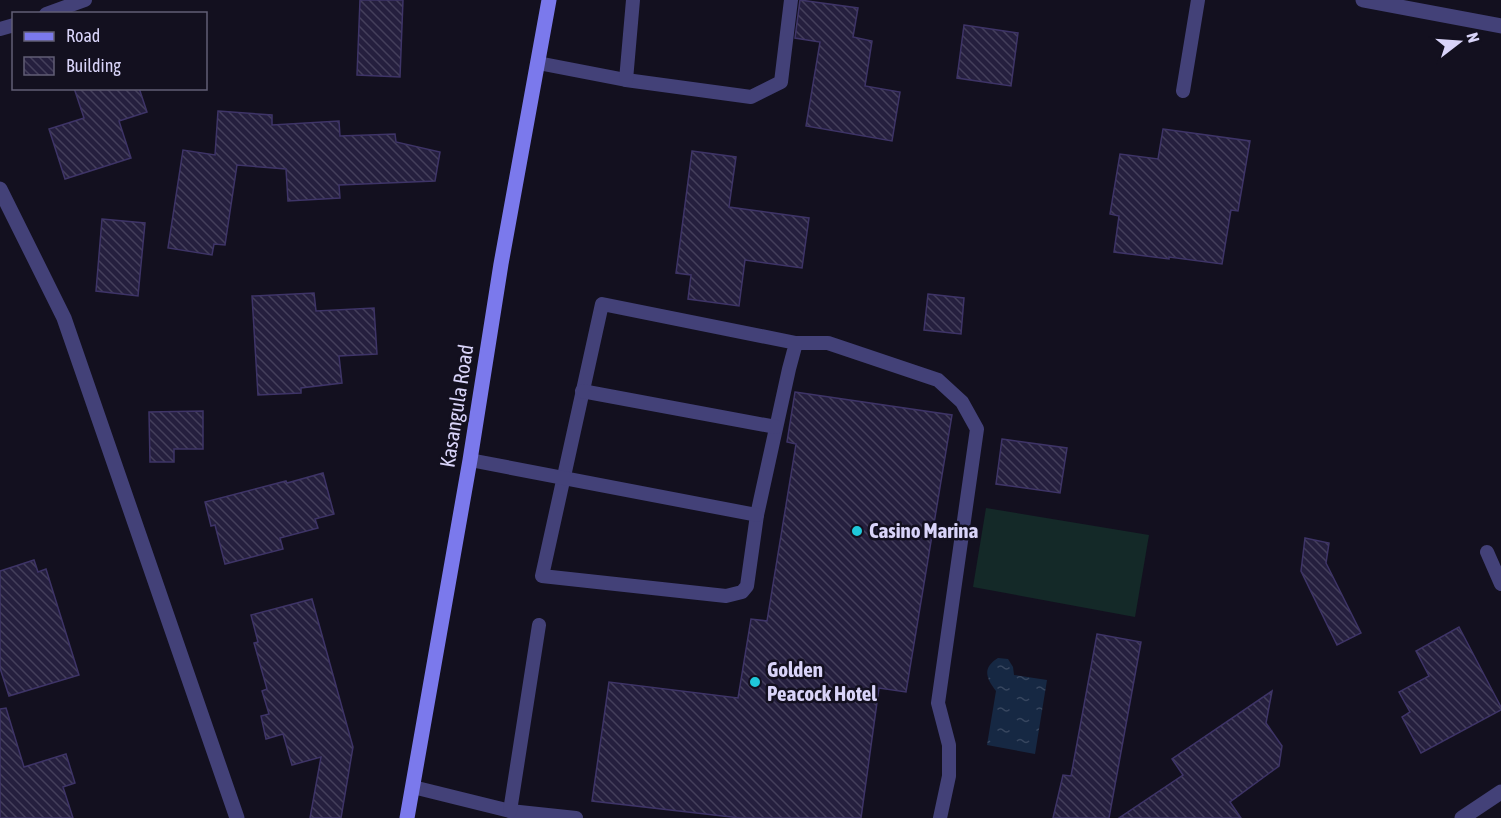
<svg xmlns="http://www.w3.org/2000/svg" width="1501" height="818" viewBox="0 0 1501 818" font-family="'Asap Condensed',sans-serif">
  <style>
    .grass { fill: #142928 }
    .water { fill: url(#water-ripples) }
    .building { fill: url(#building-back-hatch); stroke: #3e3467; stroke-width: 1.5 }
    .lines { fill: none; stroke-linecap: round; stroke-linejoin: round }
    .service { stroke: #434178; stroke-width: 14 }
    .minor { stroke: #434178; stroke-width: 15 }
    .secondary { stroke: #7b79ec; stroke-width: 15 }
    .poi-dot { fill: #1fc8da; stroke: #13101f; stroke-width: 2 }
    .labels { text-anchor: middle; stroke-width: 5; stroke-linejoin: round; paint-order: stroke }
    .street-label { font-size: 21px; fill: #d9d4f9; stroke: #13101f }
    .poi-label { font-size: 21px; font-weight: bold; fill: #d9d4f9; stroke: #13101f; text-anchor: start }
  </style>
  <defs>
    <pattern id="water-ripples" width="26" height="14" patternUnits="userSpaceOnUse" patternTransform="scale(1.5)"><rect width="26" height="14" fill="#162843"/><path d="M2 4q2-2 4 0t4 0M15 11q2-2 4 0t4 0" fill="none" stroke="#37465f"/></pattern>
    <pattern id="building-back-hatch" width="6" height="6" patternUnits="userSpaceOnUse" patternTransform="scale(1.5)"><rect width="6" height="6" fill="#251f3e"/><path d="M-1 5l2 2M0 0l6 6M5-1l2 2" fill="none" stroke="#443f5b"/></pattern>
  </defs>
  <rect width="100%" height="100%" fill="#13101f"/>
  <polygon class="grass" points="986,508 1149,535 1135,617 973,587"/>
  <path class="water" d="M 998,658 L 1008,659 L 1013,667 L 1014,675 L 1047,680 L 1035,754 L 987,745 L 996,691 C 986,678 982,668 998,658 Z"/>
  <g class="building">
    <polygon points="360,0 403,0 400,77 357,75"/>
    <polygon points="800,0 858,8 853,37 872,41 865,86 900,92 892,141 806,126 820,42 795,38"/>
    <polygon points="964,25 1018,33 1011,86 957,78"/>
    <polygon points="74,88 139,88 147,112 119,121 131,158 65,179 49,129 84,118"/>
    <polygon points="218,111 272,115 272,125 339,121 340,136 395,134 396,142 440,152 435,181 339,185 340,198 288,201 286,169 237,165 225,245 214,244 212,255 168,248 183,150 215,155"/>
    <polygon points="1163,129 1250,141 1238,211 1231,210 1222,264 1169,257 1169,259 1114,252 1119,216 1110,214 1120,154 1158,159"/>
    <polygon points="692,151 736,157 729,207 809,218 802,268 745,260 739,306 688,299 691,275 676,273"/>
    <polygon points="102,219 145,223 138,296 96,291"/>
    <polygon points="314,293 316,311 374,308 377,354 339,356 342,383 301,388 301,393 258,395 252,296"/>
    <polygon points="928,294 964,298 961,334 924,330"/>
    <polygon points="795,392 952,415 906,692 879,688 861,818 740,818 592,801 609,682 738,698 751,619 767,621 796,444 787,442"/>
    <polygon points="203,411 203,449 174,449 174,462 150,462 149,412"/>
    <polygon points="1002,439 1067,448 1060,493 996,484"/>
    <polygon points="323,473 334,514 315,519 318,528 280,538 283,549 225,564 215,525 211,526 205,502 286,481 287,483"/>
    <polygon points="1305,538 1329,543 1326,563 1361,633 1337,645 1301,571"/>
    <polygon points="34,560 38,572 46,569 79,675 9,696 0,668 0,571"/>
    <polygon points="312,599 353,747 341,818 310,818 321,757 292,765 283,734 266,739 261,716 269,714 262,691 267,689 254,643 258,642 251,615"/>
    <polygon points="1459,627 1501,707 1501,710 1421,753 1402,717 1410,712 1399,692 1429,676 1416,651"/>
    <polygon points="1097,634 1141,642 1109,818 1053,818 1063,775 1071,776"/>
    <polygon points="1272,691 1266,723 1282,746 1279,766 1230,802 1241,818 1119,818 1183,775 1172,759"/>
    <polygon points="6,708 24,767 66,754 75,783 63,787 73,818 0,818 0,709"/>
  </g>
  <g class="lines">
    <g class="service">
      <polyline points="46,14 85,0"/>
      <polyline points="0,29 14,25"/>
      <polyline points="538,63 626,80 751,97 781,82 791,0"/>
      <polyline points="626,80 633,0"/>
      <polyline points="1183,91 1198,0"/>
      <polyline points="796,343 602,304 542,576 726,596 742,592 747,586 757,515 789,369 796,343 828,343 938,380 962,402 977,429 938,703 949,745 949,776 940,818"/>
      <polyline points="582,391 776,427"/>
      <polyline points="470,460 757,515"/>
      <polyline points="1487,552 1501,584"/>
      <polyline points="413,787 510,811 576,818"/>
      <polyline points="510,811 539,625"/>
    </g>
    <g class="minor">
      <polyline points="1363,0 1501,26"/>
      <polyline points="0,189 64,318 237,818"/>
      <polyline points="1462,818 1501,792"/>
    </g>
    <polyline class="secondary" points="407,818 470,460 501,264 549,0"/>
  </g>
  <g class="poi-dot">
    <circle cx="857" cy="531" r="6"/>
    <circle cx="755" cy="682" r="6"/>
  </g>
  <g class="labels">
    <g class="street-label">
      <text transform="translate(457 406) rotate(-81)" y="7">Kasangula Road</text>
    </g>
    <g class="poi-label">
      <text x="869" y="538">Casino Marina</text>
      <text x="767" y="677">Golden<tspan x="767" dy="24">Peacock Hotel</tspan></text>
    </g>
  </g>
  <rect x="12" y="12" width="195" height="78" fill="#13101f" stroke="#625e76" stroke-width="1.5"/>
  <rect x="24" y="32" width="30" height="9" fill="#7b79ec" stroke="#625e76" stroke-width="1.5"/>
  <text x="66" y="42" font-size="18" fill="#d9d4f9">Road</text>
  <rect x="24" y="57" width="30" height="18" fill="url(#building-back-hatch)" stroke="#625e76" stroke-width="1.5"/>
  <text x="66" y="72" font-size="18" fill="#d9d4f9">Building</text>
  <g transform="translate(1459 42) rotate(73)" stroke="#13101f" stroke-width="4.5" paint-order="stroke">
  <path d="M0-4.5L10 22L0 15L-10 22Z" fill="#d9d4f9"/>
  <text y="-9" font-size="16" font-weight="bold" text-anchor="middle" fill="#d9d4f9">N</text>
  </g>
</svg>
